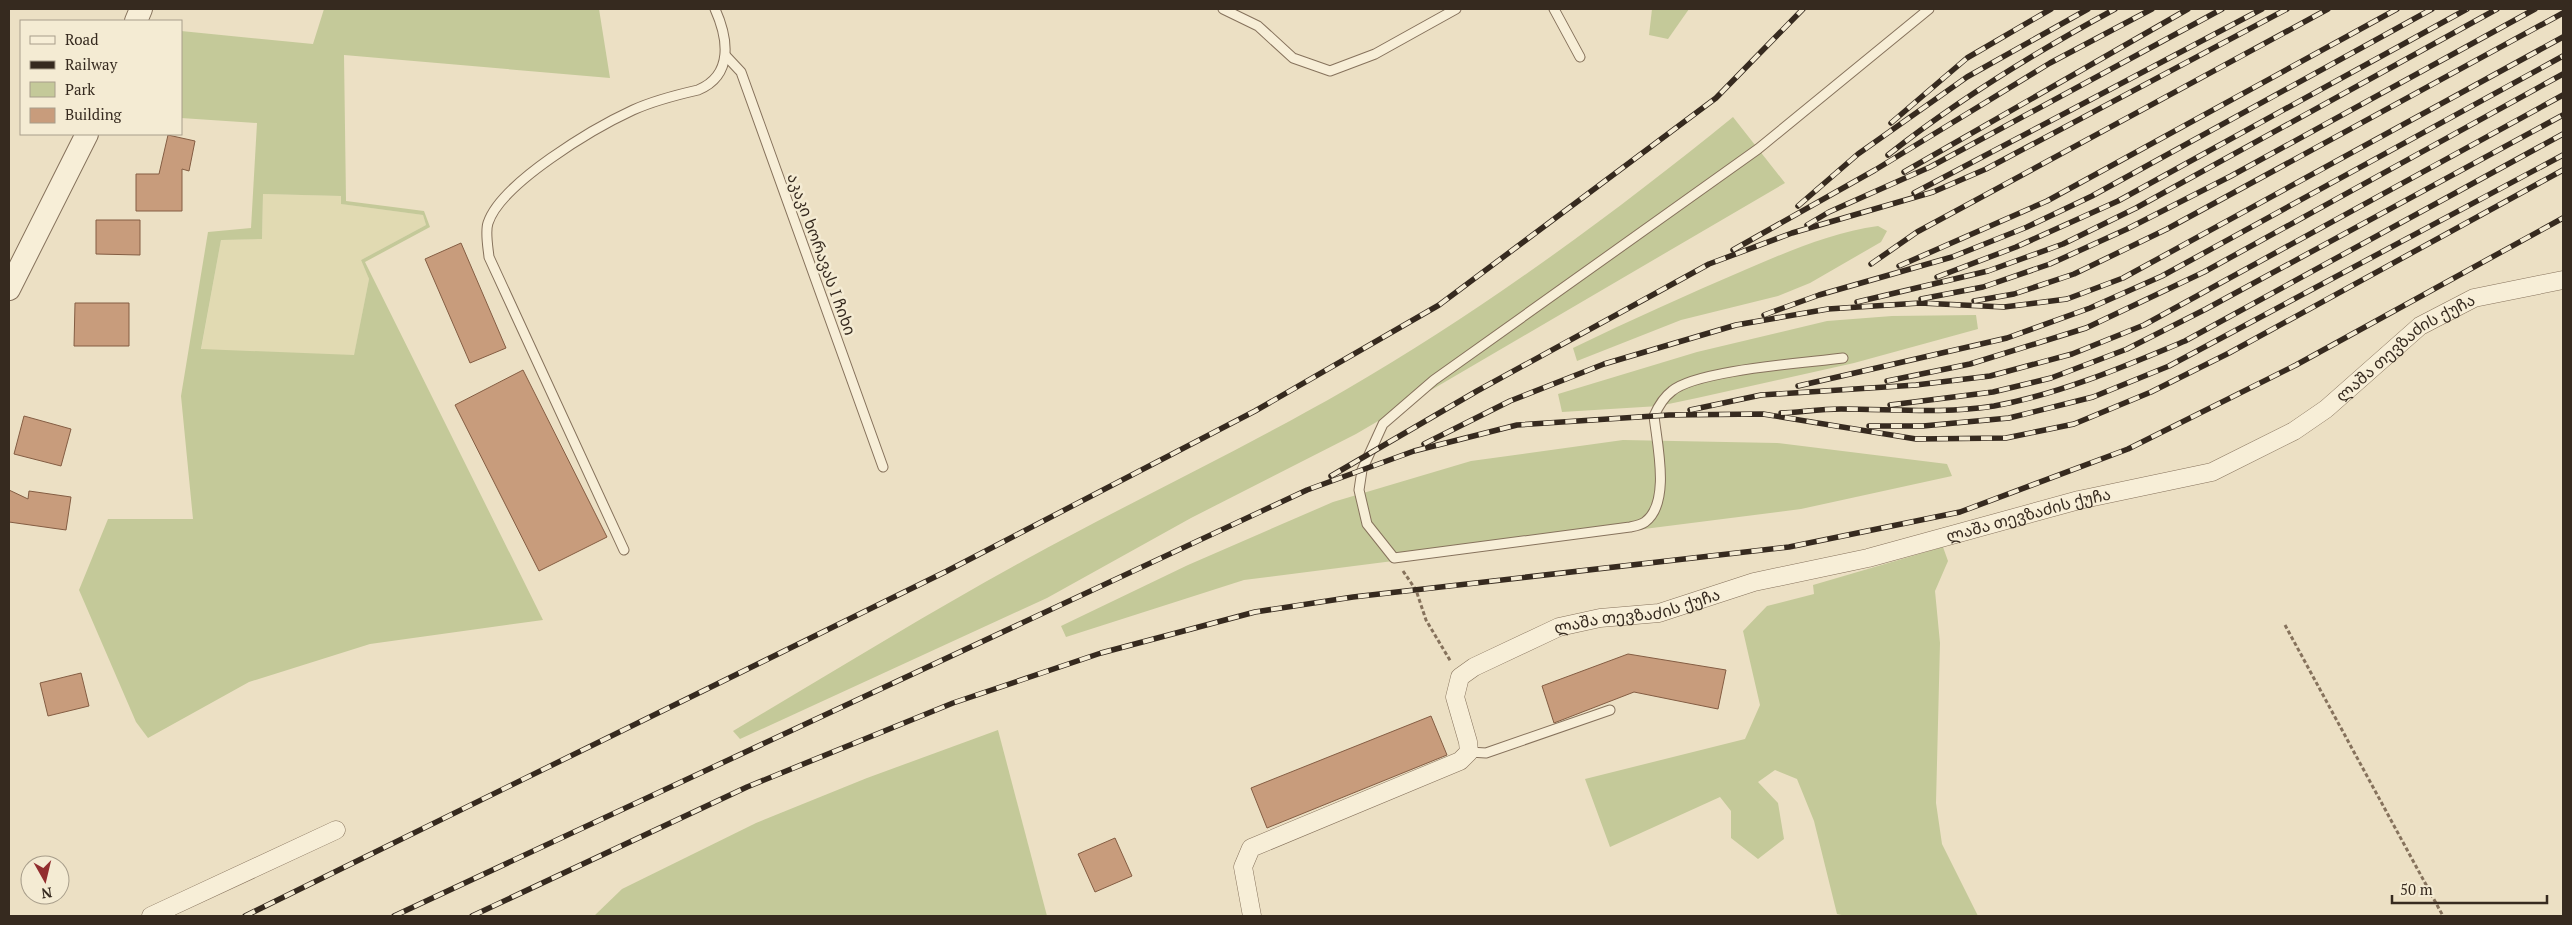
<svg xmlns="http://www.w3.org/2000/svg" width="2572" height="925" viewBox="0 0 2572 925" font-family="'PT Serif','Noto Sans Georgian',serif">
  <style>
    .farmland { fill: #e1dab2 }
    .green { fill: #c4c999; fill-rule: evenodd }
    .building { fill: #c89c7c; stroke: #845d43 }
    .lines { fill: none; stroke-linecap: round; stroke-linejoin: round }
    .service-casing { stroke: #86725c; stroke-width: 11 }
    .minor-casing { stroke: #86725c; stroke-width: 19 }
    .tertiary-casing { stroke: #86725c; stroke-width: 24 }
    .path { stroke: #86725c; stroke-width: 3; stroke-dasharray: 4 2.5; stroke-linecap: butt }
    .service { stroke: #f7eed7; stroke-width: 9 }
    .minor { stroke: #f7eed7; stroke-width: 18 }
    .tertiary { stroke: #f7eed7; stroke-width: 22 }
    .rail-casing { stroke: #362a1f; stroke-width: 5.5 }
    .rail { stroke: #f4ebd3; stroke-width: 4; stroke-dasharray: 11; stroke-linecap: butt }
    .labels { text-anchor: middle; stroke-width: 5; stroke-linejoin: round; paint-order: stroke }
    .street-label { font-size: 16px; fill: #362a1f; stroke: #f4ebd3 }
  </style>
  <rect width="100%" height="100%" fill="#ece0c4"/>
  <polygon class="farmland" points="263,194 342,196 342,204 423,215 426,225 361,260 369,279 354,356 201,350 221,240 262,239"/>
  <g class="green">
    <path d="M 324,9 L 599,9 L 610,78 L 344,55 L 346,201 L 424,211 L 430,227 L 365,262 L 543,620 L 370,644 L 249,682 L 148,738 L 136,722 L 79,590 L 108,519 L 193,519 L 181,396 L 208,232 L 251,228 L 257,123 L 181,118 L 181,31 L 313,44 ZM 263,194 L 341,196 L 341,204 L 423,215 L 426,225 L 361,260 L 369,279 L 354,355 L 201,349 L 221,240 L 262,239 Z"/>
    <polygon points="1652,9 1689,9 1668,39 1649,35"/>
    <path d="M 1733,117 L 1785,183 L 1356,434 L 1191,518 L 1047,598 L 740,739 L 733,731 C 829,674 925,615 1023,561 C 1130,502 1241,450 1347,389 C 1483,310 1611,216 1733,117 Z"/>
    <path d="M 1878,226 L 1887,231 L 1881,242 L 1810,283 L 1778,296 L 1681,320 L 1577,361 L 1573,348 C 1631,320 1688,294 1747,269 C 1789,251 1833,232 1878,226 Z"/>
    <polygon points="1976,315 1978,329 1854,363 1697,398 1659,406 1562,412 1558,394 1697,352 1827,321 1892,316"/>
    <polygon points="1623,440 1777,443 1947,464 1952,476 1801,509 1244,580 1066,637 1061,626 1188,565 1333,502 1471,461"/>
    <polygon points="1943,547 1948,561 1935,591 1940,643 1936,803 1942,844 1978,916 1846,916 1837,914 1814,821 1797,779 1775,770 1758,782 1778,803 1784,839 1758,859 1731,838 1731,811 1720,797 1610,847 1585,779 1745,739 1760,705 1743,631 1767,606 1814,594 1813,585"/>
    <polygon points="998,730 1047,916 594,916 622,889 756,823 867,778"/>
  </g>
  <g class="building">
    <polygon points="168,135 195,141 189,171 182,169 182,211 136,211 136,174 159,174"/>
    <polygon points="96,220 140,220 140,255 96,254"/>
    <polygon points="461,243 506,348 470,363 425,259"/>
    <polygon points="75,303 129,303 129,346 74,346"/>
    <polygon points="523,370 607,537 539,571 455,405"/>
    <polygon points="24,416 71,429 61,466 14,454"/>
    <polygon points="9,490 28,499 29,491 71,497 66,530 9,522"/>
    <polygon points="1628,654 1726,670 1718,709 1634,692 1554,723 1542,686"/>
    <polygon points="81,673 89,706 48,716 40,683"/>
    <polygon points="1431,716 1447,755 1267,828 1251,788"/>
    <polygon points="1115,838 1132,876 1095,892 1078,854"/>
  </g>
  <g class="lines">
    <g class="service-casing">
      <g id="service">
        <polyline points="1223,9 1258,26 1293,58 1330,71 1375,54 1456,9"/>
        <polyline points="1554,9 1580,57"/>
        <polyline points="726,56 741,72 883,467"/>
        <path d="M 1843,358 C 1806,363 1697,370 1672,391 C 1664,397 1658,407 1654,416 C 1657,444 1671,503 1645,522 C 1641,525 1635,526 1630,527 L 1394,558 L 1367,524 L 1359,490 L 1362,470 L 1383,424 L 1434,380 L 1758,149 L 1929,9"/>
        <path d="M 624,550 L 489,257 C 488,247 485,232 488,223 C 501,183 594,128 633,110 C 653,101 676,95 698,90 C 734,75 728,38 715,9"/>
        <polyline points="1469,752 1486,753 1610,710"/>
      </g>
    </g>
    <g class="minor-casing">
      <g id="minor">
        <polyline points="151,916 336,830"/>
        <path id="s1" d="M 1252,916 L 1243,867 L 1251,848 L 1460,761 L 1469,752 L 1468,742 L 1455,697 L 1460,677 L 1474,667 L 1559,627 L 1600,618 L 1659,613 L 1754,582 L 1868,558 L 2079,500 L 2212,472 L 2294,431 L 2326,409 L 2420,326 L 2474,298 L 2563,280"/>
      </g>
    </g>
    <g class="tertiary-casing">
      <g id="tertiary">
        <polyline points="136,21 141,9"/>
        <polyline points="9,289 87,134"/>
      </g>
    </g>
    <g class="path">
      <polyline points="1403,571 1416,590 1426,620 1451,662"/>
      <polyline points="2285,625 2443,916"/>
    </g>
    <use href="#service" class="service"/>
    <use href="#minor" class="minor"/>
    <use href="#tertiary" class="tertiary"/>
    <g class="rail-casing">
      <g id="rail">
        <polyline points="1891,123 1967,58 2051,9"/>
        <path d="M 1888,155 C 1959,99 2036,52 2115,9"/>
        <polyline points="1904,172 2188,9"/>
        <polyline points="1914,193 2262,9"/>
        <polyline points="1798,206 1858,154 1967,77 2088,9"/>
        <polyline points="1807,225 1829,212 1930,167 2222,9"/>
        <polyline points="1733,250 1875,170 2050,63 2152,9"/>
        <polyline points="1871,264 1917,232 2328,9"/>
        <polyline points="1899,266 2047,201 2397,9"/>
        <polyline points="1937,277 2016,247 2118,201 2467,9"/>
        <polyline points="1921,299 1983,287 2050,264 2127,229 2231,176 2535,9"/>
        <polyline points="1974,301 2014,294 2074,274 2167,229 2563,13"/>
        <polyline points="1857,302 1988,271 2063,244 2136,208 2497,9"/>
        <polyline points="1764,315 1819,295 1952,257 2027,227 2092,196 2432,9"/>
        <polyline points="1887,381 1970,364 2086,328 2204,272 2563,74"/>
        <polyline points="1798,386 2007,338 2090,308 2162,276 2563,56"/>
        <polyline points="1890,405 1993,392 2051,378 2127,349 2206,309 2563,115"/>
        <polyline points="1690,410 1761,395 1916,385 1990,376 2072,354 2144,325 2563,95"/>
        <path d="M 1781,413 C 1801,412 1821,409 1841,409 C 1892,409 1943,414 1994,406 C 2060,394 2123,367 2185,341 L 2563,134"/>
        <polyline points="1869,426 1923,426 2009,418 2093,397 2169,366 2563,155"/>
        <polyline points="1424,444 1510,401 1604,364 1736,325 1828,309 1920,303 2004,307 2067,299 2123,278 2563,37"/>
        <polyline points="1331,476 1477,391 1709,264 1792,233 1933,192 1986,169 2287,9"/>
        <polyline points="245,916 947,571 1255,411 1439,305 1716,98 1803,9"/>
        <polyline points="394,916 1307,490 1414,451 1517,425 1669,415 1763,414 1916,439 2006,438 2074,424 2151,392 2229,353 2563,170"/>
        <polyline points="472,916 747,787 953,703 1101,653 1255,612 1353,597 1789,547 1960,512 2128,449 2296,365 2563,218"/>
      </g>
    </g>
    <use href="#rail" class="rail"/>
  </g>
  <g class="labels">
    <g class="street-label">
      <text transform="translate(822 254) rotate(70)" y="6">აკაკი ხორავას I ჩიხი</text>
      <text dy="6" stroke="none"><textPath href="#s1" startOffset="1402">ლაშა თევზაძის ქუჩა</textPath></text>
      <text dy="6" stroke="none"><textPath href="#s1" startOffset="982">ლაშა თევზაძის ქუჩა</textPath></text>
      <text dy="6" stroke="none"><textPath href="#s1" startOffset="578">ლაშა თევზაძის ქუჩა</textPath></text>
    </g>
  </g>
  <rect width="2572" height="925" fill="none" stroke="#362a1f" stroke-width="20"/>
  <rect x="20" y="20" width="162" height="115" fill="#f4ebd3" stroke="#a89e8b"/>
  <rect x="30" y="36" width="25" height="8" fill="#f7eed7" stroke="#a89e8b"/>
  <text x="65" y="45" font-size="15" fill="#362a1f">Road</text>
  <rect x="30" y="61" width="25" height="8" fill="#362a1f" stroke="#a89e8b"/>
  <text x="65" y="70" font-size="15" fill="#362a1f">Railway</text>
  <rect x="30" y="82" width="25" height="15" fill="#c4c999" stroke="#a89e8b"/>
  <text x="65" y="95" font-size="15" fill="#362a1f">Park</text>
  <rect x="30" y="108" width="25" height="15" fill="#c89c7c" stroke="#a89e8b"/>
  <text x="65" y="120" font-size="15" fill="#362a1f">Building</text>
  <g transform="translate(45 880) rotate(172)"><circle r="24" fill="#f4ebd3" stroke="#a89e8b"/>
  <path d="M0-4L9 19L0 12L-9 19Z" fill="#922e2f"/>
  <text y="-8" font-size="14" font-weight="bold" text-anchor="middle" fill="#362a1f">N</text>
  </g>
  <path d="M2392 895v8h155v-8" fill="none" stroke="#362a1f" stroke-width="2.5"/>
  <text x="2400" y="895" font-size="15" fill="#362a1f" stroke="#f4ebd3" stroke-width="4" paint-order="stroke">50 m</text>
</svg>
